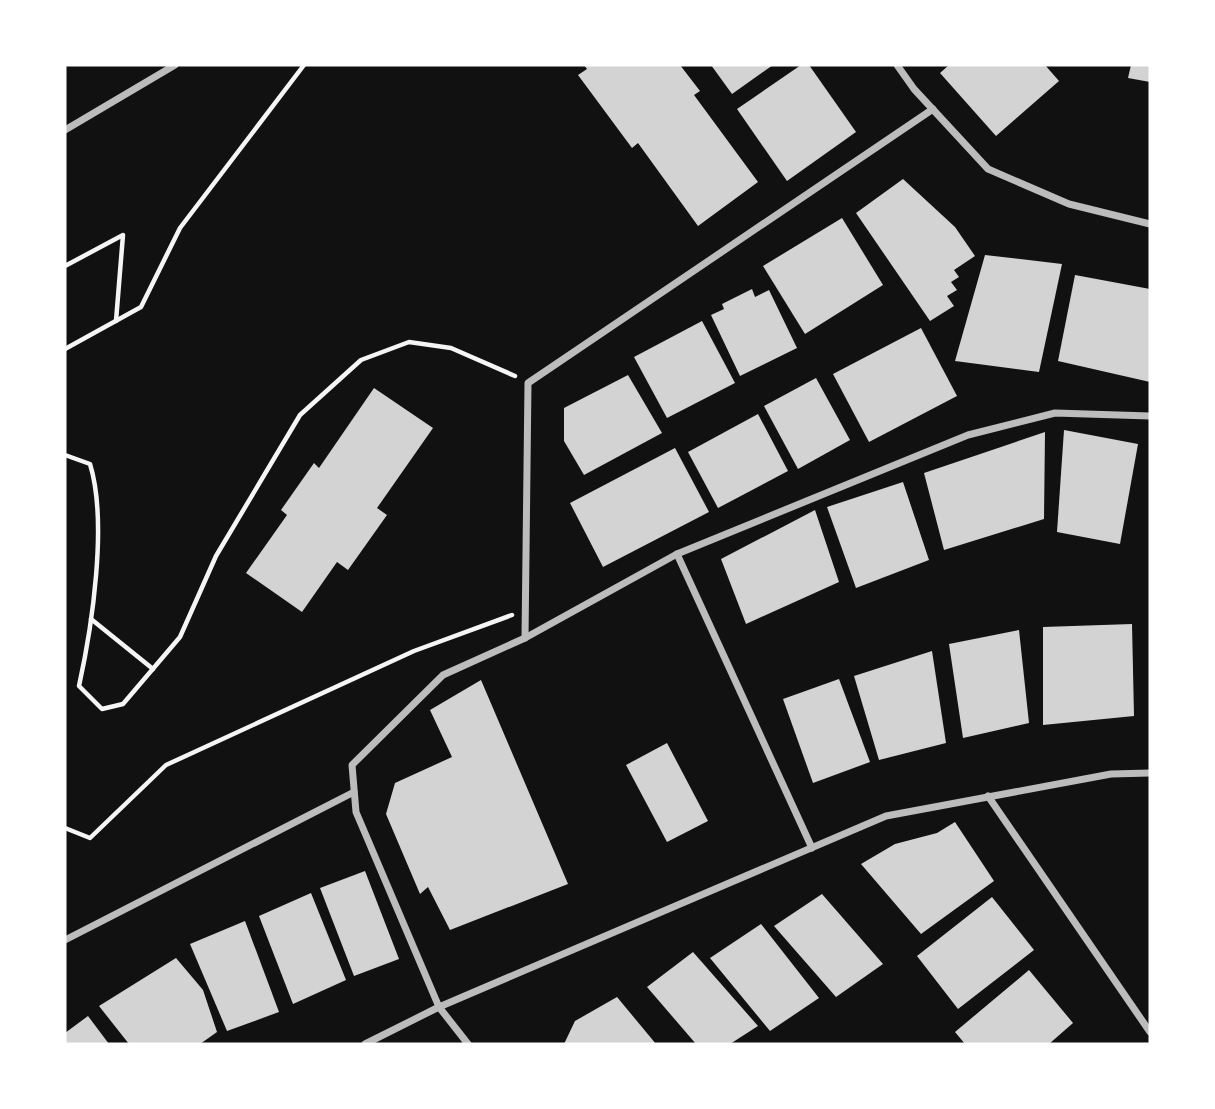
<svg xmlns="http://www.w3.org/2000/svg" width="1215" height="1109" viewBox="0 0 1215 1109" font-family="'PT Sans Narrow',sans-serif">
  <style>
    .building { fill: #d3d3d3 }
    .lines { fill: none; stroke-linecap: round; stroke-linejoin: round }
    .path { stroke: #f5f5f5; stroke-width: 4.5 }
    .minor { stroke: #bcbcbc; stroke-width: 7 }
  </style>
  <rect width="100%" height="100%" fill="#111"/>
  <g class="building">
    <polygon points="584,65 680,65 700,91 694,95 758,182 698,226 638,143 632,148 578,75 587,69"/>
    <polygon points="711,65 773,65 732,94"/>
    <polygon points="801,65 809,65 856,132 787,181 737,109"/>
    <polygon points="949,65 1045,65 1059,81 996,136 940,73"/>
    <polygon points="1131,65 1150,65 1150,82 1128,78"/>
    <polygon points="903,179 955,227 975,256 954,270 959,277 951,282 957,290 947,296 954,306 930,321 856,213"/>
    <polygon points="842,218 883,285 805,334 763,266"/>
    <polygon points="985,255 1062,264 1039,372 955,361"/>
    <polygon points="1075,275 1150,289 1150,382 1058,361"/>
    <polygon points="752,289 755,297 769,290 797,348 740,376 711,315 724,309 722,304"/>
    <polygon points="702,321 735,383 667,418 634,357"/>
    <polygon points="921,328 957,396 869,442 833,374"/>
    <polygon points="628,375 662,433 584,475 564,441 564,408"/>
    <polygon points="816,378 850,440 798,469 764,406"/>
    <polygon points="374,388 433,428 377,508 387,515 348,570 337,562 302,612 246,573 287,515 281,510 314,463 319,468"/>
    <polygon points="758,414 788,471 718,508 688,452"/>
    <polygon points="1064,430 1138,444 1120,544 1057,532"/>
    <polygon points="1045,432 1044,519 944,550 924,473"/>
    <polygon points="675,448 709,512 603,567 570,503"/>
    <polygon points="903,482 929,560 856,588 827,507"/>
    <polygon points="815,510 839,582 746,624 721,559"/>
    <polygon points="1132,624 1134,716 1043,725 1043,627"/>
    <polygon points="1019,630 1029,723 963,738 949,644"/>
    <polygon points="932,651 946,743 879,760 854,676"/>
    <polygon points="839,679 870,762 813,783 783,699"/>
    <polygon points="481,680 568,884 450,930 428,887 420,894 386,814 395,783 452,757 430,710"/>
    <polygon points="667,743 708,821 667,842 626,765"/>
    <polygon points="955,822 994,881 921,934 861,864 895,844 937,833"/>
    <polygon points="365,871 399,959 354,976 320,888"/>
    <polygon points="311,893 346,980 293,1004 259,916"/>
    <polygon points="822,894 883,964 836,997 774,926"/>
    <polygon points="992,897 1034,950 958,1009 917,956"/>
    <polygon points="245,921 279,1012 227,1031 190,944"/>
    <polygon points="761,924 819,998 770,1031 710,958"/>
    <polygon points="693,952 758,1026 730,1044 696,1044 647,987"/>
    <polygon points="176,958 203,990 217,1032 200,1044 129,1044 99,1006"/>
    <polygon points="1029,970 1073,1023 1049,1044 965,1044 955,1032"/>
    <polygon points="617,997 656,1044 564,1044 575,1021"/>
    <polygon points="88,1016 109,1044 65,1044 65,1033"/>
  </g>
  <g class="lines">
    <g class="path">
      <polyline points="65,266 123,235 116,321"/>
      <polyline points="65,349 141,307 180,228 304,65"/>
      <path d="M 65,455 L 90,464 C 108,522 92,627 79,686 L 102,709 L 123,704 L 180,637 L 216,556 L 300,415 L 361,360 L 409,342 L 451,348 L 515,376"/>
      <polyline points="91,619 153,669"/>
      <polyline points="65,828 90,838 166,765 414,651 512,615"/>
    </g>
    <g class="minor">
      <polyline points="897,65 914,89 988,169 1069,204 1150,224"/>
      <polyline points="65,130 175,65"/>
      <polyline points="677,554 812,848"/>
      <polyline points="525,638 528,383 933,109"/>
      <polyline points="988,796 1150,1032"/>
      <polyline points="65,940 354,792"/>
      <polyline points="365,1044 439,1007 886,816 1111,774 1150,773"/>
      <polyline points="468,1044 439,1007 356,812 352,765 443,675 525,638 677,554 968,435 1055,413 1150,416"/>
    </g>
  </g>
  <rect width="1215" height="1109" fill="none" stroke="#ffffff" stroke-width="133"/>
</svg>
